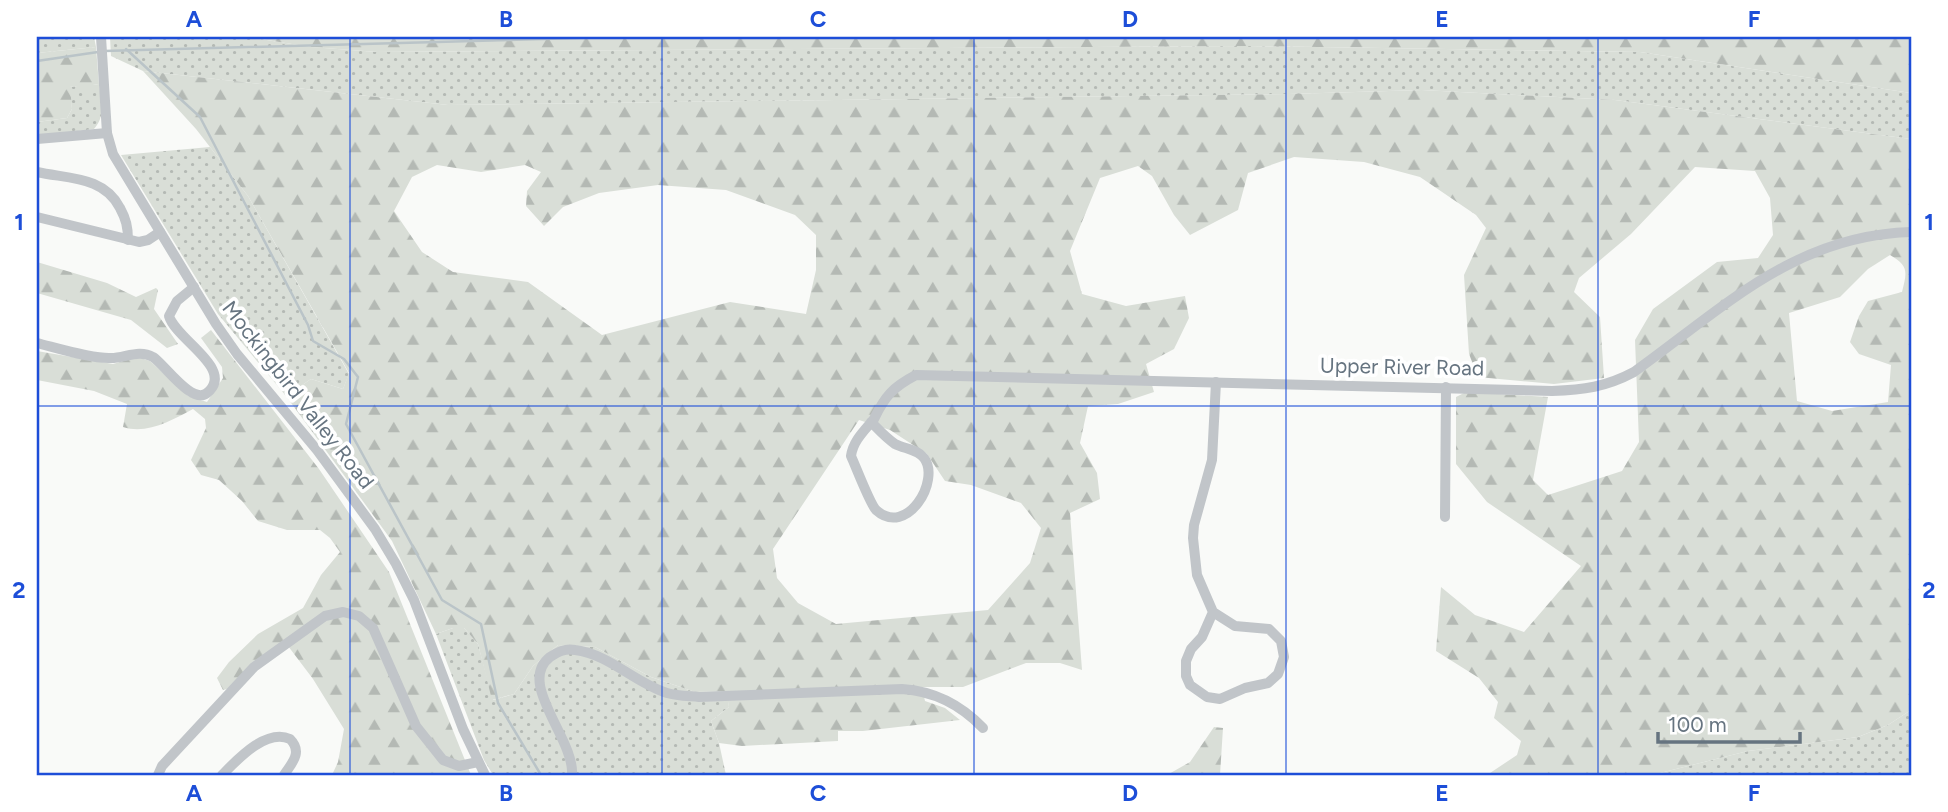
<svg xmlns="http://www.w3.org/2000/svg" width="1948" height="812" viewBox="0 0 1948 812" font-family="Figtree,sans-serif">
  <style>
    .grass { fill: url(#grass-dots) }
    .forest { fill: url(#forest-firs); fill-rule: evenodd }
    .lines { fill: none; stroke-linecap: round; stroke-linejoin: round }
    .stream { stroke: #bac4c8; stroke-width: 2.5 }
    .minor { stroke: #c1c5c9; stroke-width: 10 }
    .grid { fill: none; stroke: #1d4ed8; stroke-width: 2; stroke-opacity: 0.55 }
    .labels { text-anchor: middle; stroke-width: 7; stroke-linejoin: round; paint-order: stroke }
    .street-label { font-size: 21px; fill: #667480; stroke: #fff }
    .neatline { fill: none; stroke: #1d4ed8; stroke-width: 2.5 }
    .grid-label { font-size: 23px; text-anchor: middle; font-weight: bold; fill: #1d4ed8 }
  </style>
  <defs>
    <pattern id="grass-dots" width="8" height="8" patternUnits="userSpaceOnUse" patternTransform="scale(1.75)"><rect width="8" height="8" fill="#d9ded7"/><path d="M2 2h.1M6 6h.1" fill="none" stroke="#b4b9b4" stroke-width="1.8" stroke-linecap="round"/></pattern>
    <pattern id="forest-firs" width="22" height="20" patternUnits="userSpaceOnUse" patternTransform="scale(1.75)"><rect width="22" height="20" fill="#d9ded7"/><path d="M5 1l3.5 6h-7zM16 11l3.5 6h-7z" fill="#b4b9b4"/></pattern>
  </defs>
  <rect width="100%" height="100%" fill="#f9faf8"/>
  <g class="grass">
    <polygon points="37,37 94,37 96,47 37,53"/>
    <polygon points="110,37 248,37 311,47 377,52 1247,46 1640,52 1911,93 1911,139 1615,100 1422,90 1289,94 448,105 143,71 111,56"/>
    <path d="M 93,84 L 99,85 C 101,101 106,116 94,129 L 37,136 L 37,122 L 67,118 L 72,109 L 69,87 Z"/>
    <polygon points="210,147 248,196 349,374 343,389 311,379 286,396 218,314 121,155"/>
    <polygon points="453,628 464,628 478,644 493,700 514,694 533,666 558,645 595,647 651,677 695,692 727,691 729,707 711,721 719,743 726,775 493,775 484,760 436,634"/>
    <polygon points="1911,710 1911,775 1652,775 1748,751 1858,737 1888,725"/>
  </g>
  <g class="forest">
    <polygon points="248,37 1911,37 1911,93 1640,52 1247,46 377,52 311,47"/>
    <polygon points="96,47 99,85 93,84 89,95 77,86 70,87 72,109 67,118 37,122 37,53"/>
    <path d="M 143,71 L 448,105 L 1289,94 L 1422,90 L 1615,100 L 1911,139 L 1911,710 L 1888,725 L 1858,737 L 1748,751 L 1652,775 L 1478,775 L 1490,773 L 1517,755 L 1521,741 L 1494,718 L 1498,702 L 1479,678 L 1436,651 L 1441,587 L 1475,615 L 1524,632 L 1581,566 L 1487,502 L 1456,464 L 1456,397 L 1466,392 L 1548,397 L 1533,480 L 1548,495 L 1622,471 L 1639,442 L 1635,340 L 1653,309 L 1717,262 L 1758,258 L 1773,235 L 1770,198 L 1755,171 L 1695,167 L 1631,234 L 1579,278 L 1574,292 L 1600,317 L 1604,378 L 1554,384 L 1478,377 L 1469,354 L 1464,275 L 1486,228 L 1476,215 L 1420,177 L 1364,162 L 1294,157 L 1248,173 L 1238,210 L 1190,235 L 1174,215 L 1152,176 L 1138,166 L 1100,178 L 1070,251 L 1082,294 L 1126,306 L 1185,296 L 1189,318 L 1174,349 L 1146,364 L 1154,392 L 1118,404 L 1088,406 L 1080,443 L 1097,473 L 1100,499 L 1070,513 L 1082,670 L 1060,663 L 1026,663 L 963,687 L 922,687 L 925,701 L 945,708 L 960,720 L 863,731 L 838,731 L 838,741 L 742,746 L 719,743 L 711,721 L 729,707 L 726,691 L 695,692 L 651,677 L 595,647 L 558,645 L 533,666 L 514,694 L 492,700 L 478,644 L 464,628 L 453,628 L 436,634 L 392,541 L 286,396 L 311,379 L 343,389 L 349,373 L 248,196 L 196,129 ZM 437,165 L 481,172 L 525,165 L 541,172 L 527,191 L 526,206 L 544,226 L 563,207 L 599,193 L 658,185 L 726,190 L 795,215 L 816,235 L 816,270 L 806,314 L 730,302 L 602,335 L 528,282 L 453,272 L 422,252 L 394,211 L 412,177 ZM 1890,255 C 1909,266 1907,272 1902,292 L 1868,301 L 1859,316 L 1850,342 L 1859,354 L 1891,365 L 1888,402 L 1832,411 L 1797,401 L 1789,313 L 1840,297 L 1868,269 ZM 859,420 L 890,430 L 927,454 L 945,481 L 971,485 L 1021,503 L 1041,528 L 1030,563 L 988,610 L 836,624 L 798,603 L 777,578 L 773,549 Z"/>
    <polygon points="37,262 107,283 136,297 156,288 158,290 154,309 178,344 167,348 131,320 37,293"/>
    <path d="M 211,330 L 319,469 L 389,572 L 471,775 L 332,775 L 338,762 L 344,729 L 313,679 L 285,642 L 231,688 L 223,690 L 217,678 L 229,662 L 258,634 L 303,608 L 321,575 L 340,552 L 330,538 L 320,530 L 287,530 L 258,521 L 242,501 L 219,480 L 201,475 L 191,460 L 206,428 L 205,419 L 193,409 C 172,420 147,435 123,427 L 127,404 L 94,391 L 37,380 L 37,351 L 113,364 L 137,357 L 150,361 L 188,396 L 207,402 L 223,378 L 222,367 L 201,338 Z"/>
    <polygon points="1214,727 1223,728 1220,775 1167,775 1190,762"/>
  </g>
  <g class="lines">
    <g class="stream">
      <polyline points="126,49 200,117 308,325 313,341 344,359 358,377 346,424 442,600 481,624 498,703 541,775"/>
      <polyline points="104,51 615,37"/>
      <polyline points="37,61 98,52"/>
    </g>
    <g class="minor">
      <polyline points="101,37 107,133 113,154 216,324 237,354 317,450 375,529 396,564 414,600 463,729 485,775"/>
      <polyline points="37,139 107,133"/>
      <path d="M 37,172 C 68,179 104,176 120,208 C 126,219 128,227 128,240"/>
      <polyline points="37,217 139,242 148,240 160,232"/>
      <path d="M 37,343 C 57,348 92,359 111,358 C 125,358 139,349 153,357 C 165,365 192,405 207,393 C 236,369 176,340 169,316 L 177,301 L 194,287"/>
      <path d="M 871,422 C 879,430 886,438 895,444 C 905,449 917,449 924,458 C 941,480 907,538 876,510 C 870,504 856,467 851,456 C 853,441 864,431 874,419 C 885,396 893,387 916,375 L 1552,391 C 1583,390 1606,387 1634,372 C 1722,309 1795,235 1911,232"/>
      <polyline points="1445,517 1446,387"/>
      <polyline points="1213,612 1235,626 1269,629 1281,641 1284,657 1278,674 1268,683 1245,688 1220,699 1207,697 1190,685 1186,676 1186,661 1191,649 1202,637 1213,612 1197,575 1193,538 1194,525 1212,460 1216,382"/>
      <polyline points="158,775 162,766 254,667 325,616 343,612 359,616 373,628 416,726 443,760 459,766 478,762"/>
      <path d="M 222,775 C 237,760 266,728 290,739 C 303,752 292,763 284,775"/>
      <path d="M 572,775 C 575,739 516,683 550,657 C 558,652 565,648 575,650 C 609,654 635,683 667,693 C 677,696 689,696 699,697 L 902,689 C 933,691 961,705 983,728"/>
    </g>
  </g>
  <path class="grid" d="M 350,37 L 350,775M 662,37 L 662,775M 974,37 L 974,775M 1286,37 L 1286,775M 1598,37 L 1598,775M 37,406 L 1911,406"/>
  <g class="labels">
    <g class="street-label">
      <text transform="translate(1402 367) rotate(1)" y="7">Upper River Road</text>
      <text transform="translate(298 395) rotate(52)" y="7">Mockingbird Valley Road</text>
    </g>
  </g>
  <rect width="1948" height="812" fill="none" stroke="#ffffff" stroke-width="77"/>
  <path d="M1658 732v10h142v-10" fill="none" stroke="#667480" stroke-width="3.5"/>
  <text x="1668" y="732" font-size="21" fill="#667480" stroke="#ffffff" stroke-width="5" paint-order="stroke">100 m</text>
  <rect x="38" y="38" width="1872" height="736" class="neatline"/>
  <g class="grid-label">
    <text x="194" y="27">A</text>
    <text x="506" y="27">B</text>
    <text x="818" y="27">C</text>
    <text x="1130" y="27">D</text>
    <text x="1442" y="27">E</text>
    <text x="1754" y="27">F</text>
    <text x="19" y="230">1</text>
    <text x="1929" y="230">1</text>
    <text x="19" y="598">2</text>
    <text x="1929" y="598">2</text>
    <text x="194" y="801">A</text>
    <text x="506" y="801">B</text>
    <text x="818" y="801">C</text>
    <text x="1130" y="801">D</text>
    <text x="1442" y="801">E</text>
    <text x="1754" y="801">F</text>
  </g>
</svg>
